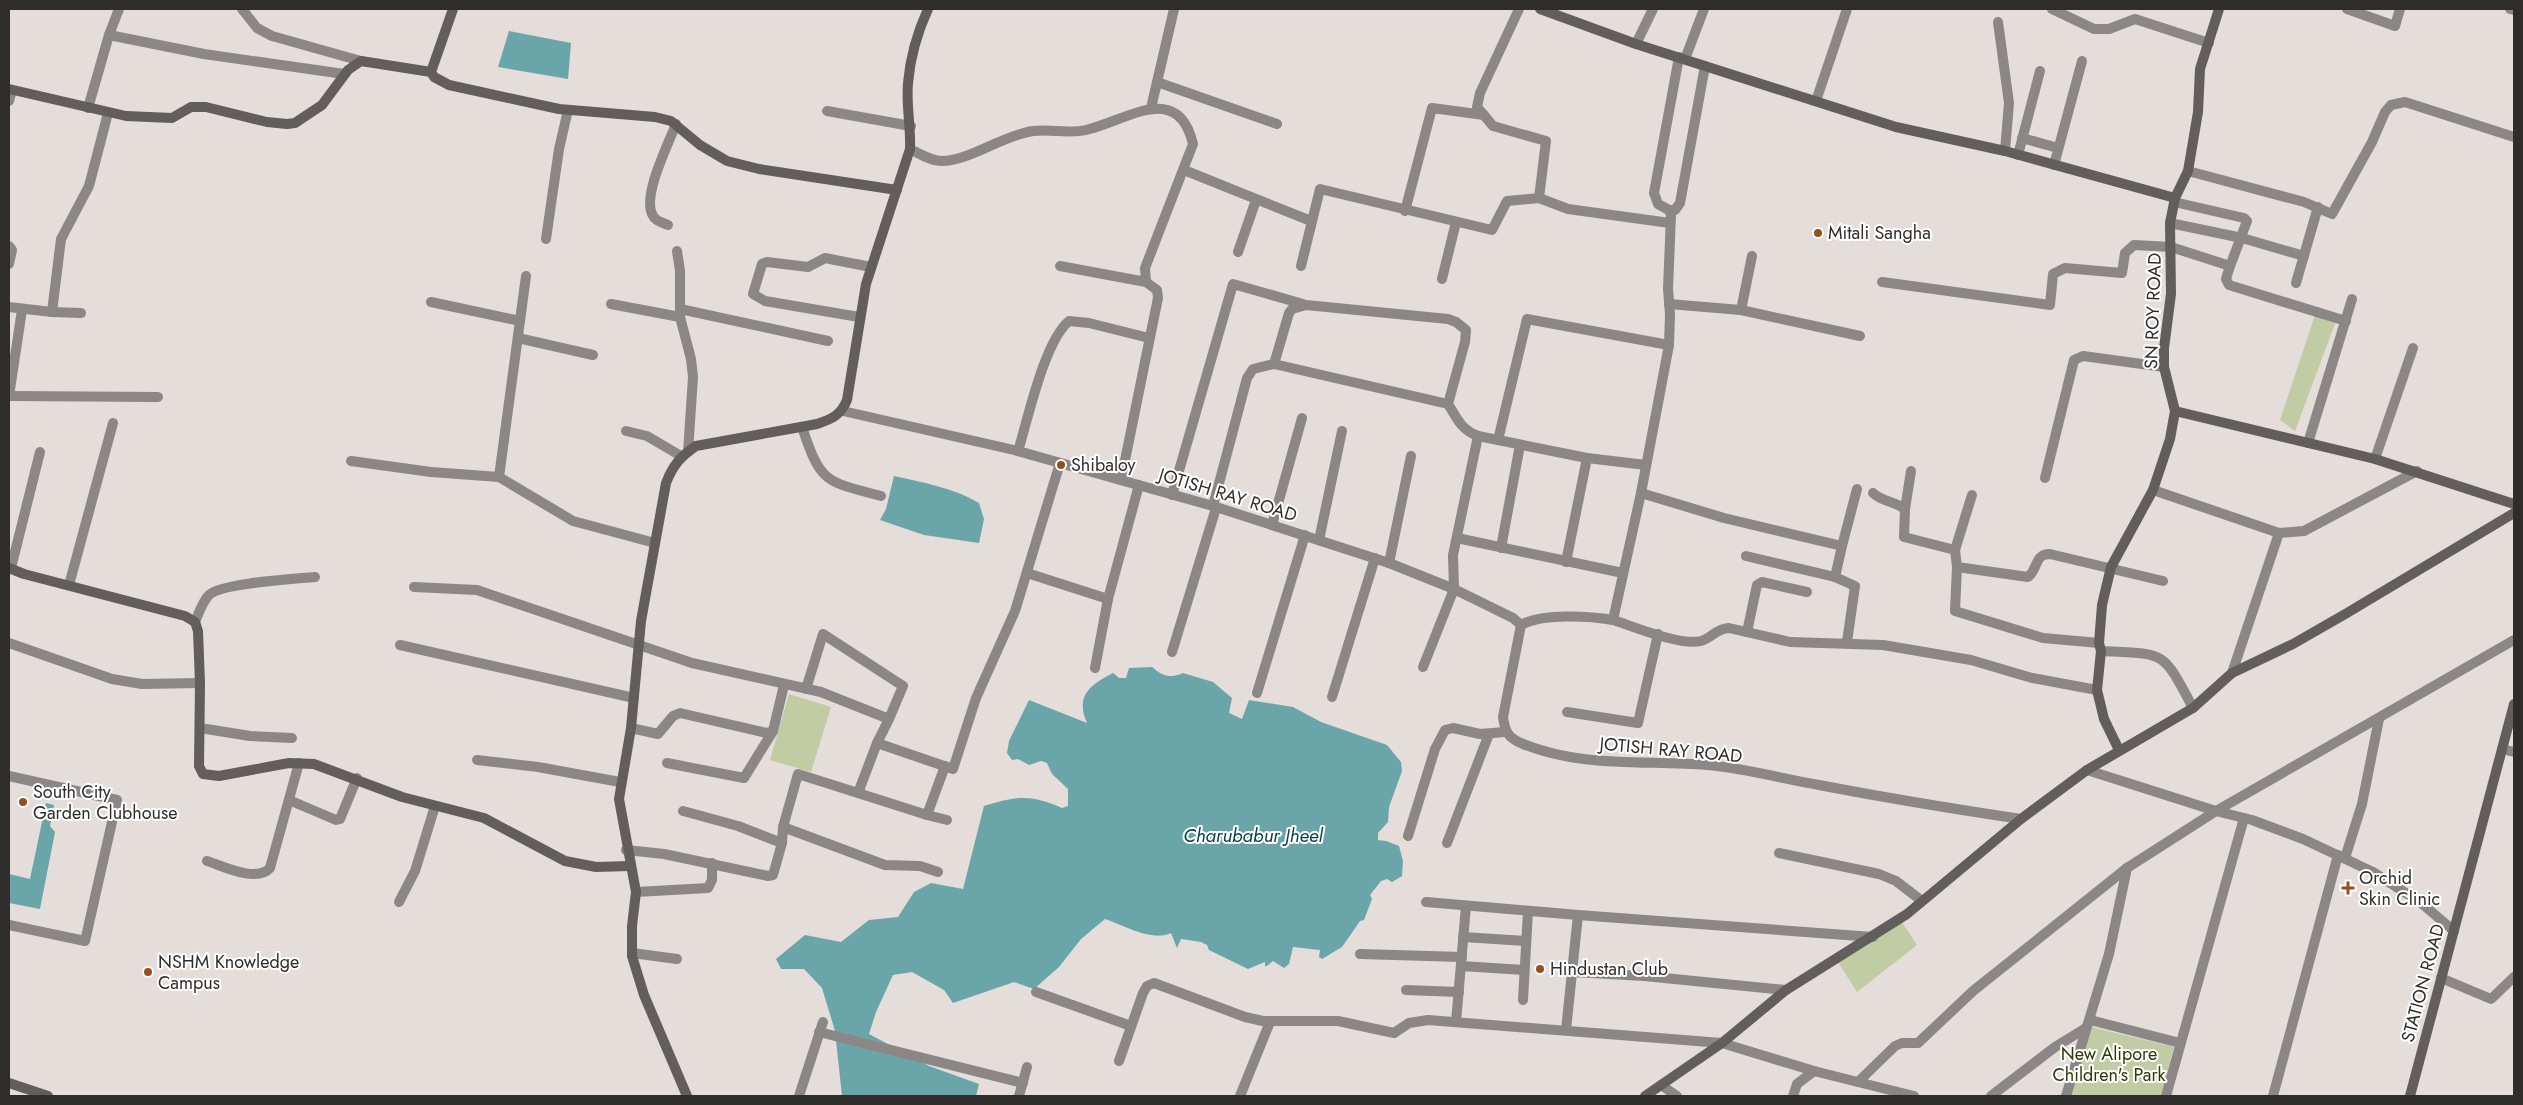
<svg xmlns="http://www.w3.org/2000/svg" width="2523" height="1105" viewBox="0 0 2523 1105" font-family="Jost,sans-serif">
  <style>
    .green { fill: #c1cba4 }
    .water { fill: #6aa6a9 }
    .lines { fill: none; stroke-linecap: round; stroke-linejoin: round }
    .street { stroke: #8a8786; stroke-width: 10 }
    .secondary { stroke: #625e5d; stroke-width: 10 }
    .poi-dot { fill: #92501e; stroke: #fff; stroke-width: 2 }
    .labels { text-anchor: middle; stroke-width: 4; stroke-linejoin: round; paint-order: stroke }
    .poi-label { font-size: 18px; fill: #2f2d2b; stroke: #fff; text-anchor: start }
    .street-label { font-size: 18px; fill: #2f2d2b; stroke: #fff }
    .park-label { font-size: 18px; fill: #2f3801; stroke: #fff }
    .water-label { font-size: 19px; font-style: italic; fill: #074245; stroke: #fff }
  </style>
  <rect width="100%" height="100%" fill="#e4ddda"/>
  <g class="green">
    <polygon points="2316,312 2336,321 2295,431 2280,420"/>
    <polygon points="789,694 831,707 811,772 770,760"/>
    <polygon points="1898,916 1917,945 1857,992 1838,962"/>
    <polygon points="2083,1025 2174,1047 2161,1096 2065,1096"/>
  </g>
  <g class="water">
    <polygon points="509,31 571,43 568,79 498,67"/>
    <path d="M 894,476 C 922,482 954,488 979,503 L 984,519 L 979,543 L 924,535 L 880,520 L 886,509 Z"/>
    <path d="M 1152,667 C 1163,676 1169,679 1183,673 L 1213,682 L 1232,698 L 1229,713 L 1242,719 L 1249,700 L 1293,707 L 1321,722 L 1387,745 L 1401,762 L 1402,771 L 1389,807 L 1388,822 L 1378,833 L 1378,840 L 1386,841 L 1399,846 L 1403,861 L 1402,876 L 1392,882 L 1387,879 L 1381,881 L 1370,895 L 1372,899 L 1364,920 L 1360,921 L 1342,947 L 1322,959 L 1319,957 L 1320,950 L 1293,947 L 1289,964 L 1284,968 L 1273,961 L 1267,966 L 1265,966 L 1265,962 L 1248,969 L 1209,950 L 1207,945 L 1201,942 L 1181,939 L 1177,948 L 1171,933 C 1152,942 1123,925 1105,919 L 1081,939 L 1059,967 L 1034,989 L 1014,982 L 953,1003 L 944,990 L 912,972 L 893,975 L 876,1012 L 869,1034 L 929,1066 L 979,1084 L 976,1096 L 842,1096 L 835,1031 L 822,988 L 804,969 L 781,969 L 776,959 L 805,935 L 841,942 L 869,920 L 898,917 L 914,892 L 931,883 L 963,889 L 984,806 C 1015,796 1031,794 1062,808 L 1068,806 L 1068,789 L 1052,774 L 1047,763 L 1041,761 L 1029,765 L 1018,759 L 1012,760 L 1007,753 L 1009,741 L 1029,700 L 1087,723 C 1075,696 1090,685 1113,673 L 1119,678 L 1126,678 L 1129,668 Z"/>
    <polygon points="46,803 54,805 50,826 55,832 40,909 9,903 9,874 30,879"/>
  </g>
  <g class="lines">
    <g class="street">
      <polyline points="242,9 257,28 272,36 361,61"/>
      <polyline points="1519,9 1480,93 1477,107 1493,126 1546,141 1539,198"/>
      <polyline points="2052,9 2094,29 2109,29 2135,19 2209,43"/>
      <polyline points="2347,9 2395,26 2400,9"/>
      <polyline points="2510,9 2514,10"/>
      <polyline points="1998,22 2009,103 2005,151"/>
      <polyline points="109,35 204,54 344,74"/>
      <polyline points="1636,44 1653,9"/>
      <polyline points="1685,59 1704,9"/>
      <polyline points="1157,82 1277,124"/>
      <polyline points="9,101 12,90"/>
      <polyline points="1816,101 1847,9"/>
      <polyline points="88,108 109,35 119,9"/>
      <polyline points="1151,108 1174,9"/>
      <polyline points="827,111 911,126"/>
      <polyline points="2022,138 2058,148"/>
      <path d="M 910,149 C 920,154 931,161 942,161 C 969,161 1004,135 1033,131 C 1051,129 1069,134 1086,130 C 1126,121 1178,80 1193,144 L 1145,268 L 1146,282 L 1157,290 L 1158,298 L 1121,480"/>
      <polyline points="2018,155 2040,71"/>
      <polyline points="2054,165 2082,61"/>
      <polyline points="1184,170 1311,221"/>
      <polyline points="2188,171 2304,202 2332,214 2372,142 2385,112 2391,105 2405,102 2514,137"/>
      <polyline points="2174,202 2244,218 2247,221 2229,269"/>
      <polyline points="1669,210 1675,210 1680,203 1705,66"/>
      <polyline points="1405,211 1432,108 1484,115"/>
      <polyline points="2170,223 2242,238 2304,256"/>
      <path d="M 668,225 C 661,222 655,221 652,214 C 643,194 668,145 676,124"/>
      <polyline points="546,239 559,149 568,110"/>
      <polyline points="9,246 12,250 9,264"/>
      <polyline points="677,251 680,271 680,317 691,359 693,377 688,452"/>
      <polyline points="1238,252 1256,200"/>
      <polyline points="1060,266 1146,282"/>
      <polyline points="1301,266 1320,189 1492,230 1507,201 1539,198 1568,209 1670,223"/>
      <polyline points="1442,279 1456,222"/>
      <polyline points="1882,282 2050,305 2053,274 2065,268 2122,273 2125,253 2134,245 2171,247 2227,265 2229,269 2226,279 2229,285 2346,321"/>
      <polyline points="2296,283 2318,207"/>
      <polyline points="431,302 520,321"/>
      <polyline points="611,304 680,317"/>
      <polyline points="1669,304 1741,310 1860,336"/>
      <polyline points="9,307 52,312"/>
      <polyline points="680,309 828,341"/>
      <polyline points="1741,310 1752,256"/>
      <polyline points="81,313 52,312 61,239 89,186 108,113"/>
      <polyline points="859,317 765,301 753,294 762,264 767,262 808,267 825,258 871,267"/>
      <polyline points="518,338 593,355"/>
      <polyline points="1274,364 1289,313 1292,309 1306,305 1448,319 1456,322 1466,330 1465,342 1448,404"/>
      <polyline points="9,396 158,397"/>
      <polyline points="9,396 22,310"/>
      <polyline points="843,411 1014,450 1213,506 1389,563 1454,589 1453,555 1478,436 1587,458 1646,465"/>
      <path d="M 802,427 C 821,484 825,481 881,496"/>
      <polyline points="626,431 647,436 681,456"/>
      <polyline points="1498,440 1527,319 1669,345"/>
      <polyline points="2308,443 2352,299"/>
      <path d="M 1018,451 C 1028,419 1044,342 1069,321 L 1089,323 L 1149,338"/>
      <polyline points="2375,459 2413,348"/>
      <polyline points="351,461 431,472 499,477 573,521 655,543"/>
      <polyline points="499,477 526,276"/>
      <polyline points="2045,478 2074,360 2083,356 2164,367"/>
      <polyline points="2153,490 2279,533 2304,531 2417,471"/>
      <polyline points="1641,493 1724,518 1842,546 1857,489"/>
      <path d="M 1873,493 C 1882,502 1895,501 1905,509 L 1904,537 L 1955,550 L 1957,567 L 2028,577 C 2039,568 2034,554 2050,554 L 2163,581"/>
      <polyline points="1172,495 1233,284 1303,304"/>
      <path d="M 1213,506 L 1247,378 L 1253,369 L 1274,364 L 1448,404 C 1457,418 1461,430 1478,436"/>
      <polyline points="1905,509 1911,471"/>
      <polyline points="1272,525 1302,418"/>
      <polyline points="1457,538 1623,573"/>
      <polyline points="1319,540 1342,431"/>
      <polyline points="1501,548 1520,445"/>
      <polyline points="1955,550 1972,495"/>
      <polyline points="1746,556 1835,577 1855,586 1847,642"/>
      <polyline points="1566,562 1587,458"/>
      <polyline points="1389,563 1411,456"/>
      <polyline points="1957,567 1955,611 2043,638 2099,643"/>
      <polyline points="11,568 40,452"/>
      <polyline points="1027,573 1108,599"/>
      <polyline points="1835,577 1842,546"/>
      <polyline points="69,585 113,423"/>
      <polyline points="414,587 477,590 692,663 821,692 889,719 877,743 858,793 798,774 783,827 885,865 920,866 938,872"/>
      <path d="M 1613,620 C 1635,627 1680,646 1701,641 C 1712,638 1715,629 1729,628 L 1790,642 L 1883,645 L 1971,660 L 2032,678 L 2097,690"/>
      <path d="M 195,622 C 199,613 202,602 209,595 C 221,583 295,579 315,577"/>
      <path d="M 1521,625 C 1542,613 1590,616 1613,620 L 1641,493 L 1669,345 L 1670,314 L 1668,289 L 1671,215 L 1669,210 L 1658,204 L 1654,193 L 1679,57"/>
      <polyline points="1747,632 1757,585 1762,582 1807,592"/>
      <polyline points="9,643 112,679 142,684 200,683"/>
      <polyline points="400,645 634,698"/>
      <path d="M 2101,651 C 2167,654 2162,650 2193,708"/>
      <polyline points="1172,652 1216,508"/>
      <path d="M 1423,667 L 1454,589 L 1513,618 L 1521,625 L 1503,717 C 1505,732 1508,738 1523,744 C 1582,768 1646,760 1707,765 C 1745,768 1783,779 1819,785 C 1887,798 1954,809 2021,819"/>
      <polyline points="1095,668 1108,599 1139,485"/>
      <polyline points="2232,673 2279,533"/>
      <polyline points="806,689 823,634 903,686 889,719"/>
      <polyline points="1257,693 1305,535"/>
      <polyline points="1332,697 1375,558"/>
      <polyline points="1567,712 1638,723 1658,634"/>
      <polyline points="200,728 250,736 292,738"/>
      <polyline points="631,728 658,734 673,716 680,713 767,733 773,731 784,685"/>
      <polyline points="877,743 953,769 976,698 1015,611 1060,463"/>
      <polyline points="2502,749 2514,752"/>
      <polyline points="477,760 538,767 620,782"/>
      <polyline points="667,763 744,778 773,731"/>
      <polyline points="2087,770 2216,811 2252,820 2303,839 2373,872 2420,902 2454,931"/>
      <polyline points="9,776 117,800 85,941 9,925"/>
      <polyline points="858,793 927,815 945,766"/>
      <polyline points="289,800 336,820 340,819 357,778"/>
      <polyline points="683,811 738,826 782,843 783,827"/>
      <polyline points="927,815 947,820"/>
      <polyline points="1408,836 1435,749 1445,730 1453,728 1480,734 1505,732"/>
      <polyline points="1447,843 1489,734"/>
      <polyline points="626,850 664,854 768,876 773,875 782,843"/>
      <polyline points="1779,853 1879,874 1896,881 1922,901"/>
      <polyline points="2345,858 2362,804 2379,719"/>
      <path d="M 207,861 C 223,866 256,883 270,868 L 299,763"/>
      <polyline points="636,892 708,888 712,880 712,863"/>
      <polyline points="399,902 415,871 435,806"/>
      <polyline points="1426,902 1578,915 1873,937"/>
      <polyline points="1463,937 1526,941"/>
      <polyline points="632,953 677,959"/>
      <polyline points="1360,954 1462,957"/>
      <polyline points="1461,966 1524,970"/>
      <polyline points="1573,972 1644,976 1786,990"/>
      <polyline points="2441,978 2491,999 2514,977"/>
      <polyline points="1406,990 1459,992"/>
      <polyline points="1036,992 1131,1026"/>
      <polyline points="1523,1000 1528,911"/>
      <polyline points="2090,1020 2180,1043"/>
      <polyline points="1456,1022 1466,906"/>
      <polyline points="1566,1030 1578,915"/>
      <polyline points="819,1032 1023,1083"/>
      <polyline points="1119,1061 1143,993 1147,986 1154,983 1245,1017 1263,1021 1338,1021 1394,1033 1409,1023 1428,1020 1722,1043 1814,1071 1914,1096"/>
      <polyline points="1858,1082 1895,1046 1902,1043 1918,1043 1973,991 2127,868"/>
      <polyline points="1661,1085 1677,1096"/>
      <polyline points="799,1096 823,1022"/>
      <polyline points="1019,1096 1027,1067"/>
      <polyline points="1240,1096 1270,1022"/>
      <polyline points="1793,1096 1797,1084 1814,1071"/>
      <polyline points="1991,1096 2055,1047 2086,1028"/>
      <polyline points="2066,1096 2109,954 2127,868 2216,811 2514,640"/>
      <polyline points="2166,1096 2244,818"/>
      <polyline points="2273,1096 2338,855"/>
    </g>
    <g class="secondary">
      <polyline points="453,9 431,72 434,77 449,85 559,109 655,117 671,121 700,145 727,161 759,169 897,190"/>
      <polyline points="1540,9 1636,44 1896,127 2005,151 2175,198"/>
      <polyline points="9,89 126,116 172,118 191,107 206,107 267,122 287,124 295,123 322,105 348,70 361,61 431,72"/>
      <polyline points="2175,411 2375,459 2514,504"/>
      <polyline points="9,568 24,574 185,616 195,622 198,631 200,683 199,766 203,774 219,776 289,763 314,764 402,797 484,818 565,861 596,867 630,866"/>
      <polyline points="2119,750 2104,719 2097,690 2101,651 2099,643 2102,605 2111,567 2153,490 2170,439 2175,411 2164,367 2164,348 2171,294 2170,223 2175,198 2188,171 2198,112 2200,69 2219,9"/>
      <polyline points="9,1083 48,1096"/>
      <path d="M 687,1096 L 644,995 L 632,956 L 632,926 L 636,892 L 619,799 L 631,728 L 641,621 L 666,483 C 673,465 681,456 696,446 L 817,424 C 832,419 841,415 847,400 L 866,284 L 910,149 C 911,127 906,105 908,83 C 910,59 918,31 928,9"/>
      <polyline points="1645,1096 1722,1043 1786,990 1907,914 2021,819 2087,770 2193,708 2232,673 2293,644 2347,613 2514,513"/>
      <polyline points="2410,1096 2514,704"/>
    </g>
  </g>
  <g class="poi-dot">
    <circle cx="1818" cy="233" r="5"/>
    <circle cx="1061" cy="465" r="5"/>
    <circle cx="23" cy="802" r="5"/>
    <path d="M2345.5 880.5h5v5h5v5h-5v5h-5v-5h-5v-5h5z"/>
    <circle cx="1540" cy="969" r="5"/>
    <circle cx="148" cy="972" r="5"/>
  </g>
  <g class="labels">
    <g class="poi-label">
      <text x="1828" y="239">Mitali Sangha</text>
      <text x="1071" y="471">Shibaloy</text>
      <text x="33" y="798">South City<tspan x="33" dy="21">Garden Clubhouse</tspan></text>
      <text x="2359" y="884">Orchid<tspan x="2359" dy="21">Skin Clinic</tspan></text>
      <text x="158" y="968">NSHM Knowledge<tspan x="158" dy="21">Campus</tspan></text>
      <text x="1550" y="975">Hindustan Club</text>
    </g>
    <g class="street-label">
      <text transform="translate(2153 311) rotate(-88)" y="6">SN ROY ROAD</text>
      <text transform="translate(1228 495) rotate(17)" y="6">JOTISH RAY ROAD</text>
      <text transform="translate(1671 750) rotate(5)" y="6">JOTISH RAY ROAD</text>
      <text transform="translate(2423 983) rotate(-75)" y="6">STATION ROAD</text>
    </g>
    <g class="park-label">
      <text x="2109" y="1060">New Alipore<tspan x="2109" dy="21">Children's Park</tspan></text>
    </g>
    <g class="water-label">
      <text x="1253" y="842">Charubabur Jheel</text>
    </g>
  </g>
  <rect width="2523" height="1105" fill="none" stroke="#2f2d2b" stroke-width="20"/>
</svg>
